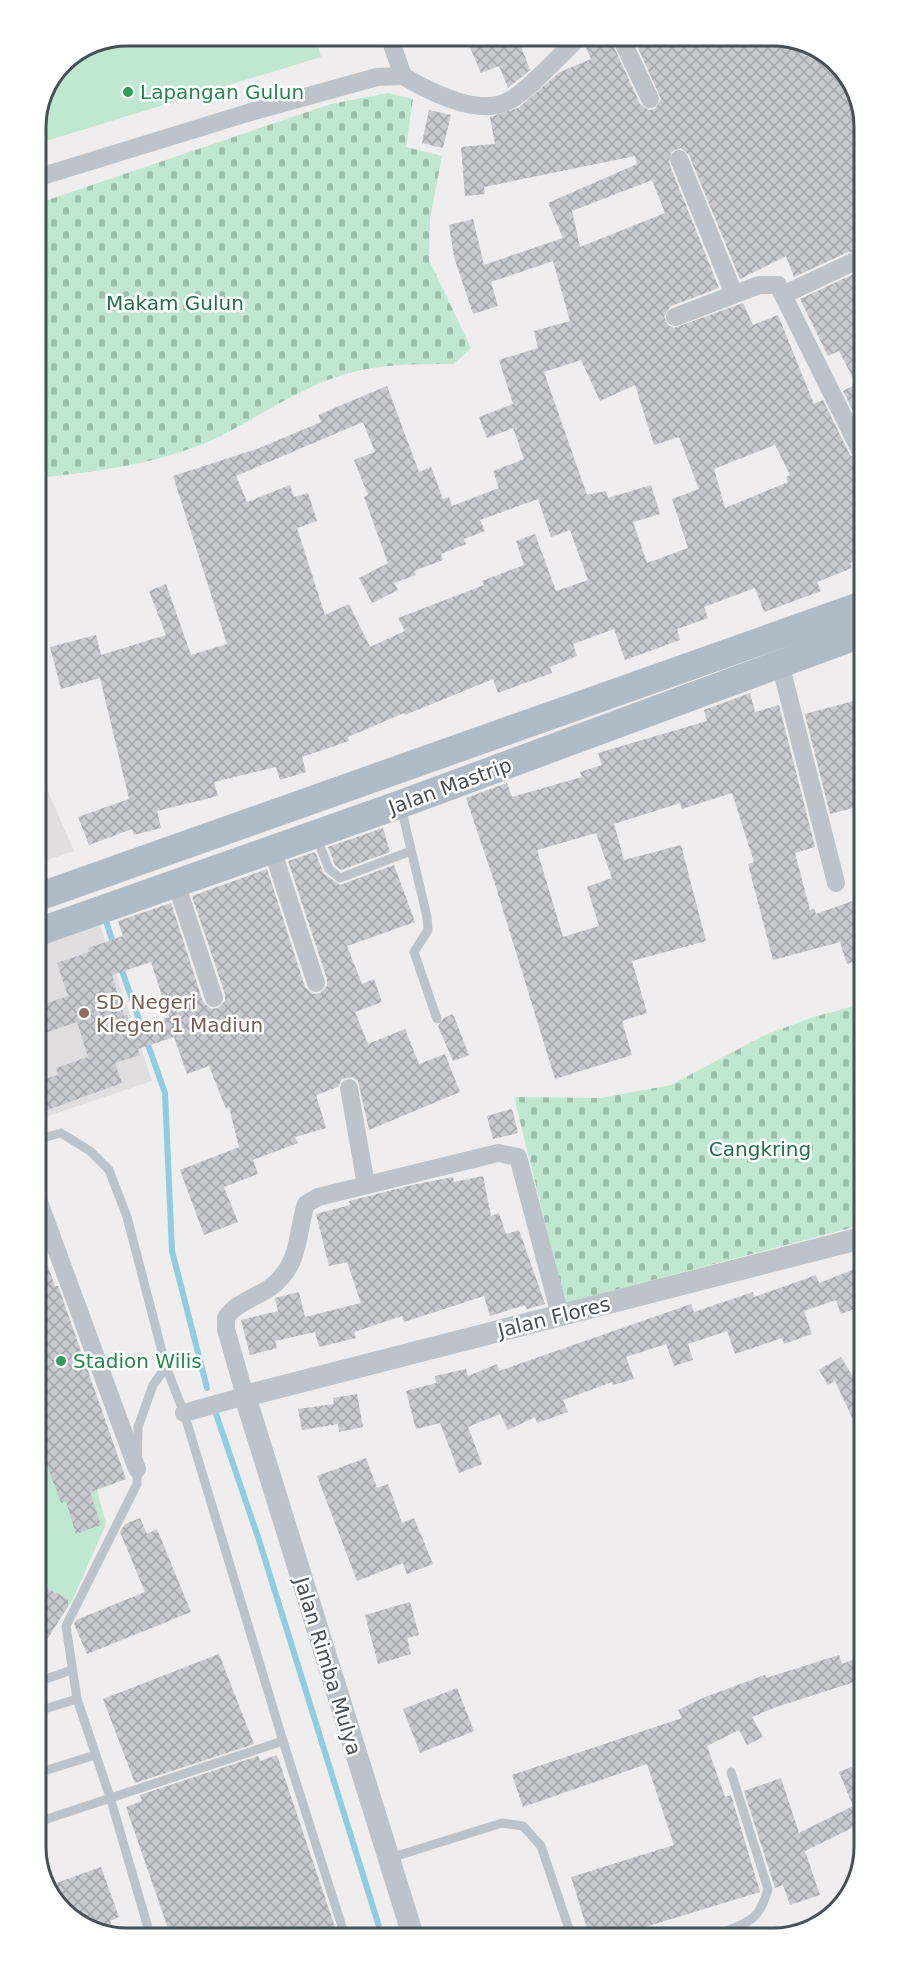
<svg xmlns="http://www.w3.org/2000/svg" width="900" height="1974" viewBox="0 0 900 1974" font-family="'DejaVu Sans',sans-serif">
  <style>
    .education { fill: #e0dede }
    .cemetery { fill: url(#cemetery-stones) }
    .pitch { fill: #c0e8d1 }
    .lines { fill: none; stroke-linecap: round; stroke-linejoin: round }
    .stream { stroke: #92cce0; stroke-width: 6 }
    .building { fill: url(#building-cross-hatch); fill-rule: evenodd }
    .service { stroke: #bdc3ca; stroke-width: 9 }
    .minor { stroke: #bdc3ca; stroke-width: 18 }
    .tertiary { stroke: #bdc3ca; stroke-width: 22 }
    .primary { stroke: #b0bbc8; stroke-width: 28 }
    .leisure-dot { fill: #2e9e5b; stroke: #fff; stroke-width: 2 }
    .education-dot { fill: #8d6e63; stroke: #fff; stroke-width: 2 }
    .labels { text-anchor: middle; stroke-width: 5; stroke-linejoin: round; paint-order: stroke }
    .leisure-label { font-size: 20px; fill: #27864d; stroke: #fff; text-anchor: start }
    .park-label { font-size: 20px; fill: #226f4c; stroke: #fff }
    .street-label { font-size: 20px; fill: #474f57; stroke: #fff }
    .education-label { font-size: 20px; fill: #785e54; stroke: #fff; text-anchor: start }
    .rim { fill: none; stroke: #474f57; stroke-width: 3 }
  </style>
  <defs>
    <pattern id="cemetery-stones" width="16" height="16" patternUnits="userSpaceOnUse" patternTransform="scale(1.5)"><rect width="16" height="16" fill="#c0e8d1"/><path d="M2 7V4a2 2 0 0 1 4 0v3zM10 15v-3a2 2 0 0 1 4 0v3z" fill="#9ebeac"/></pattern>
    <pattern id="building-cross-hatch" width="8" height="8" patternUnits="userSpaceOnUse" patternTransform="scale(1.5)"><rect width="8" height="8" fill="#c7c9cf"/><path d="M0 0l8 8M0 8l8-8" fill="none" stroke="#a3a6ab"/></pattern>
  </defs>
  <rect width="100%" height="100%" fill="#efeded"/>
  <g class="education">
    <polygon points="38,769 74,851 38,863"/>
    <polygon points="99,922 152,1081 39,1119 38,944"/>
  </g>
  <g class="cemetery">
    <path d="M 388,93 L 413,99 L 406,147 L 442,156 L 430,219 L 429,260 L 471,348 L 454,364 C 396,364 357,364 303,391 C 265,409 230,435 189,449 C 139,467 89,472 37,478 L 36,204 L 331,104 Z"/>
    <polygon points="862,1004 862,1225 565,1303 514,1097 601,1098 671,1085 761,1037 810,1018"/>
  </g>
  <g class="pitch">
    <polygon points="127,36 315,36 321,57 36,144 36,122 63,62"/>
    <polygon points="39,1243 126,1479 97,1490 106,1524 72,1601 40,1648"/>
  </g>
  <g class="lines">
    <g class="stream">
      <polyline points="106,921 114,946"/>
      <polyline points="120,965 165,1093 172,1251 207,1388"/>
      <polyline points="214,1408 259,1540 382,1936"/>
    </g>
  </g>
  <g class="building">
    <polygon points="465,36 517,36 530,70 508,88 499,66 481,73"/>
    <path d="M 602,36 L 609,36 L 640,104 L 649,110 L 655,109 L 661,99 L 635,41 L 648,36 L 779,36 L 801,44 L 805,54 L 815,50 L 828,55 L 859,98 L 859,253 L 848,252 L 794,277 L 786,256 L 740,279 L 689,155 L 681,148 L 671,152 L 669,163 L 719,288 L 671,306 L 664,316 L 668,325 L 674,328 L 743,303 L 753,325 L 778,315 L 814,404 L 823,400 L 850,455 L 860,461 L 860,559 L 850,563 L 852,568 L 817,582 L 821,591 L 764,612 L 755,588 L 704,607 L 708,618 L 677,629 L 680,640 L 625,660 L 614,629 L 573,644 L 577,656 L 550,667 L 552,673 L 498,693 L 493,679 L 405,715 L 404,713 L 348,737 L 349,741 L 302,757 L 306,772 L 280,780 L 276,767 L 214,782 L 218,796 L 157,811 L 161,828 L 134,835 L 132,829 L 89,845 L 78,817 L 129,799 L 100,678 L 61,689 L 50,647 L 96,635 L 101,655 L 166,635 L 149,591 L 166,584 L 191,655 L 227,644 L 173,476 L 257,449 L 321,422 L 318,415 L 387,386 L 419,472 L 431,467 L 443,499 L 449,497 L 452,506 L 499,488 L 493,471 L 524,459 L 513,428 L 487,438 L 479,417 L 513,404 L 499,360 L 538,348 L 534,331 L 570,321 L 553,261 L 491,282 L 498,306 L 473,314 L 454,257 L 449,225 L 473,219 L 484,265 L 563,238 L 548,203 L 637,164 L 635,156 L 484,187 L 485,194 L 465,196 L 461,147 L 495,144 L 490,117 L 518,108 L 560,72 L 591,59 L 585,46 ZM 652,180 L 665,213 L 580,247 L 572,211 ZM 581,360 L 600,401 L 635,385 L 654,445 L 679,437 L 699,489 L 672,499 L 688,548 L 647,563 L 633,522 L 660,514 L 651,485 L 608,498 L 606,491 L 587,495 L 544,372 ZM 363,422 L 375,452 L 354,460 L 368,495 L 364,497 L 388,563 L 359,578 L 372,603 L 398,590 L 394,583 L 416,575 L 414,571 L 443,560 L 441,554 L 466,544 L 464,539 L 485,531 L 480,520 L 538,499 L 551,537 L 570,530 L 588,580 L 556,591 L 535,534 L 516,541 L 524,565 L 482,581 L 484,585 L 398,618 L 405,631 L 370,647 L 349,604 L 325,615 L 297,528 L 317,521 L 308,493 L 294,497 L 290,485 L 247,502 L 236,476 ZM 775,445 L 790,475 L 786,477 L 788,482 L 725,508 L 714,469 Z"/>
    <polygon points="429,110 451,115 443,148 422,143"/>
    <polygon points="860,271 860,425 843,391 856,384 839,351 828,356 800,299"/>
    <path d="M 750,693 L 755,712 L 779,705 L 815,847 L 795,853 L 810,910 L 814,909 L 816,914 L 861,898 L 861,959 L 847,964 L 840,942 L 773,960 L 748,864 L 754,862 L 732,793 L 682,809 L 680,803 L 614,824 L 624,860 L 681,845 L 706,941 L 632,961 L 647,1013 L 622,1021 L 632,1055 L 555,1079 L 495,884 L 466,798 L 507,783 L 512,797 L 582,777 L 580,772 L 602,765 L 598,753 L 707,721 L 704,710 ZM 596,833 L 612,878 L 587,887 L 599,926 L 563,937 L 537,850 Z"/>
    <polygon points="801,699 805,714 861,699 861,806 830,814"/>
    <polygon points="383,828 390,852 341,870 335,865 328,847"/>
    <path d="M 315,852 L 324,874 L 340,885 L 394,865 L 415,922 L 347,946 L 362,984 L 374,979 L 382,1002 L 355,1012 L 368,1044 L 405,1029 L 419,1064 L 445,1054 L 460,1092 L 369,1130 L 358,1081 L 352,1077 L 342,1079 L 338,1087 L 316,1095 L 326,1128 L 295,1137 L 298,1143 L 253,1160 L 258,1174 L 224,1187 L 238,1222 L 204,1235 L 180,1170 L 239,1147 L 229,1107 L 226,1109 L 209,1066 L 187,1074 L 174,1037 L 138,1049 L 140,1055 L 115,1063 L 122,1083 L 39,1113 L 39,1081 L 58,1075 L 56,1068 L 88,1057 L 77,1022 L 39,1035 L 39,1006 L 68,996 L 57,963 L 89,952 L 88,948 L 123,936 L 118,921 L 171,903 L 203,1002 L 211,1009 L 218,1008 L 225,1001 L 225,994 L 192,896 L 267,869 L 305,987 L 313,994 L 320,993 L 327,986 L 327,979 L 288,861 ZM 151,962 L 169,1017 L 132,1030 L 127,1015 L 124,1016 L 112,975 Z"/>
    <polygon points="453,1014 469,1055 453,1061 438,1026 444,1018"/>
    <polygon points="512,1109 518,1133 493,1139 487,1116"/>
    <polygon points="483,1176 491,1216 499,1213 506,1234 519,1230 545,1304 527,1309 525,1305 490,1316 484,1296 404,1322 402,1316 354,1332 356,1338 319,1347 315,1332 275,1341 277,1348 250,1355 241,1320 278,1311 275,1298 299,1292 305,1317 361,1303 347,1262 329,1266 316,1214 350,1205 349,1201 417,1184 453,1177 454,1182"/>
    <polygon points="41,1248 55,1286 58,1286 126,1479 90,1492 101,1525 76,1534 66,1501 61,1503 40,1447"/>
    <polygon points="862,1266 862,1306 841,1314 836,1300 804,1311 812,1334 784,1344 782,1338 735,1354 727,1331 688,1344 693,1360 674,1366 666,1344 626,1357 634,1379 613,1385 612,1382 563,1400 568,1412 537,1423 535,1417 508,1430 500,1414 468,1427 482,1464 459,1473 440,1423 416,1429 406,1391 436,1383 435,1376 466,1369 468,1376 497,1364 499,1371 691,1304 694,1312 753,1292 754,1297 816,1275 819,1283"/>
    <polygon points="841,1357 852,1375 863,1370 863,1441 835,1381 828,1385 819,1370"/>
    <polygon points="357,1394 363,1427 339,1432 338,1424 302,1430 298,1409 334,1404 333,1398"/>
    <polygon points="366,1458 377,1488 388,1484 402,1523 414,1518 433,1564 407,1574 403,1563 357,1581 317,1476"/>
    <polygon points="140,1518 147,1534 157,1529 191,1612 87,1654 74,1624 76,1620 145,1592 120,1532 125,1524"/>
    <polygon points="40,1585 68,1599 68,1606 40,1651"/>
    <polygon points="410,1602 419,1635 407,1638 411,1654 378,1664 365,1615"/>
    <polygon points="219,1654 254,1744 135,1783 103,1699"/>
    <polygon points="839,1655 842,1664 863,1656 864,1679 776,1707 752,1717 763,1737 747,1745 739,1730 707,1746 725,1797 731,1795 760,1892 622,1934 589,1935 571,1877 674,1845 647,1764 523,1807 512,1775 682,1718 678,1710 705,1697 765,1675 766,1678"/>
    <polygon points="457,1688 474,1731 420,1753 403,1709"/>
    <polygon points="277,1755 338,1936 171,1937 126,1807 142,1801 140,1795 258,1756 260,1761"/>
    <polygon points="864,1762 864,1832 860,1824 805,1851 820,1895 790,1905 783,1885 775,1888 744,1791 781,1778 799,1833 853,1806 839,1772"/>
    <polygon points="101,1867 119,1917 110,1921 116,1936 72,1919 48,1886"/>
  </g>
  <g class="lines">
    <g class="service">
      <polyline points="401,807 427,917 428,930 414,952 437,1019"/>
      <polyline points="316,836 329,869 340,878 411,851"/>
      <polyline points="39,1139 61,1133 90,1151 109,1170 127,1217 166,1367 184,1413 283,1741 345,1936"/>
      <polyline points="40,1681 72,1670"/>
      <polyline points="41,1710 77,1699"/>
      <polyline points="41,1772 95,1755"/>
      <polyline points="41,1821 283,1741"/>
      <polyline points="390,1858 502,1823 523,1826 541,1846 571,1935"/>
      <path d="M 719,1934 C 749,1922 759,1921 768,1889 L 731,1772"/>
      <polyline points="151,1938 110,1797 77,1699 66,1626 137,1484 138,1427 153,1385 166,1367"/>
    </g>
    <g class="minor">
      <polyline points="389,36 403,76"/>
      <polyline points="620,36 650,99"/>
      <path d="M 403,76 C 430,92 482,119 512,99 C 533,86 561,54 580,36"/>
      <polyline points="679,159 734,294"/>
      <polyline points="36,178 254,111 377,77 403,76"/>
      <polyline points="785,294 853,262"/>
      <polyline points="675,317 759,285 778,285 860,450"/>
      <polyline points="780,663 836,883"/>
      <polyline points="272,849 316,983"/>
      <polyline points="176,883 214,998"/>
      <polyline points="349,1088 366,1185"/>
      <polyline points="39,1202 137,1469"/>
      <path d="M 184,1413 L 245,1396 L 226,1329 L 226,1318 C 236,1302 256,1298 271,1287 C 301,1264 296,1235 306,1204 L 318,1197 L 498,1153 L 518,1157 L 560,1315"/>
    </g>
    <polyline class="tertiary" points="413,1936 245,1396 862,1238"/>
    <g class="primary">
      <polyline points="38,897 860,606"/>
      <polyline points="38,932 401,804 861,634"/>
    </g>
  </g>
  <g class="leisure-dot">
    <circle cx="128" cy="92" r="6"/>
    <circle cx="61" cy="1361" r="6"/>
  </g>
  <circle class="education-dot" cx="84" cy="1013" r="6"/>
  <g class="labels">
    <g class="leisure-label">
      <text x="140" y="99">Lapangan Gulun</text>
      <text x="73" y="1368">Stadion Wilis</text>
    </g>
    <g class="park-label">
      <text x="175" y="310">Makam Gulun</text>
      <text x="760" y="1156">Cangkring</text>
    </g>
    <g class="street-label">
      <text transform="translate(450 786) rotate(-20)" y="7">Jalan Mastrip</text>
      <text transform="translate(554 1317) rotate(-14)" y="7">Jalan Flores</text>
      <text transform="translate(328 1666) rotate(73)" y="7">Jalan Rimba Mulya</text>
    </g>
    <g class="education-label">
      <text x="96" y="1009">SD Negeri<tspan x="96" dy="23">Klegen 1 Madiun</tspan></text>
    </g>
  </g>
  <path d="M0 0H900V1974H0ZM127 46H773A81 81 0 0 1 854 127V1847A81 81 0 0 1 773 1928H127A81 81 0 0 1 46 1847V127A81 81 0 0 1 127 46Z" fill="#fff" fill-rule="evenodd"/>
  <path class="rim" d="M127 46H773A81 81 0 0 1 854 127V1847A81 81 0 0 1 773 1928H127A81 81 0 0 1 46 1847V127A81 81 0 0 1 127 46Z"/>
</svg>
